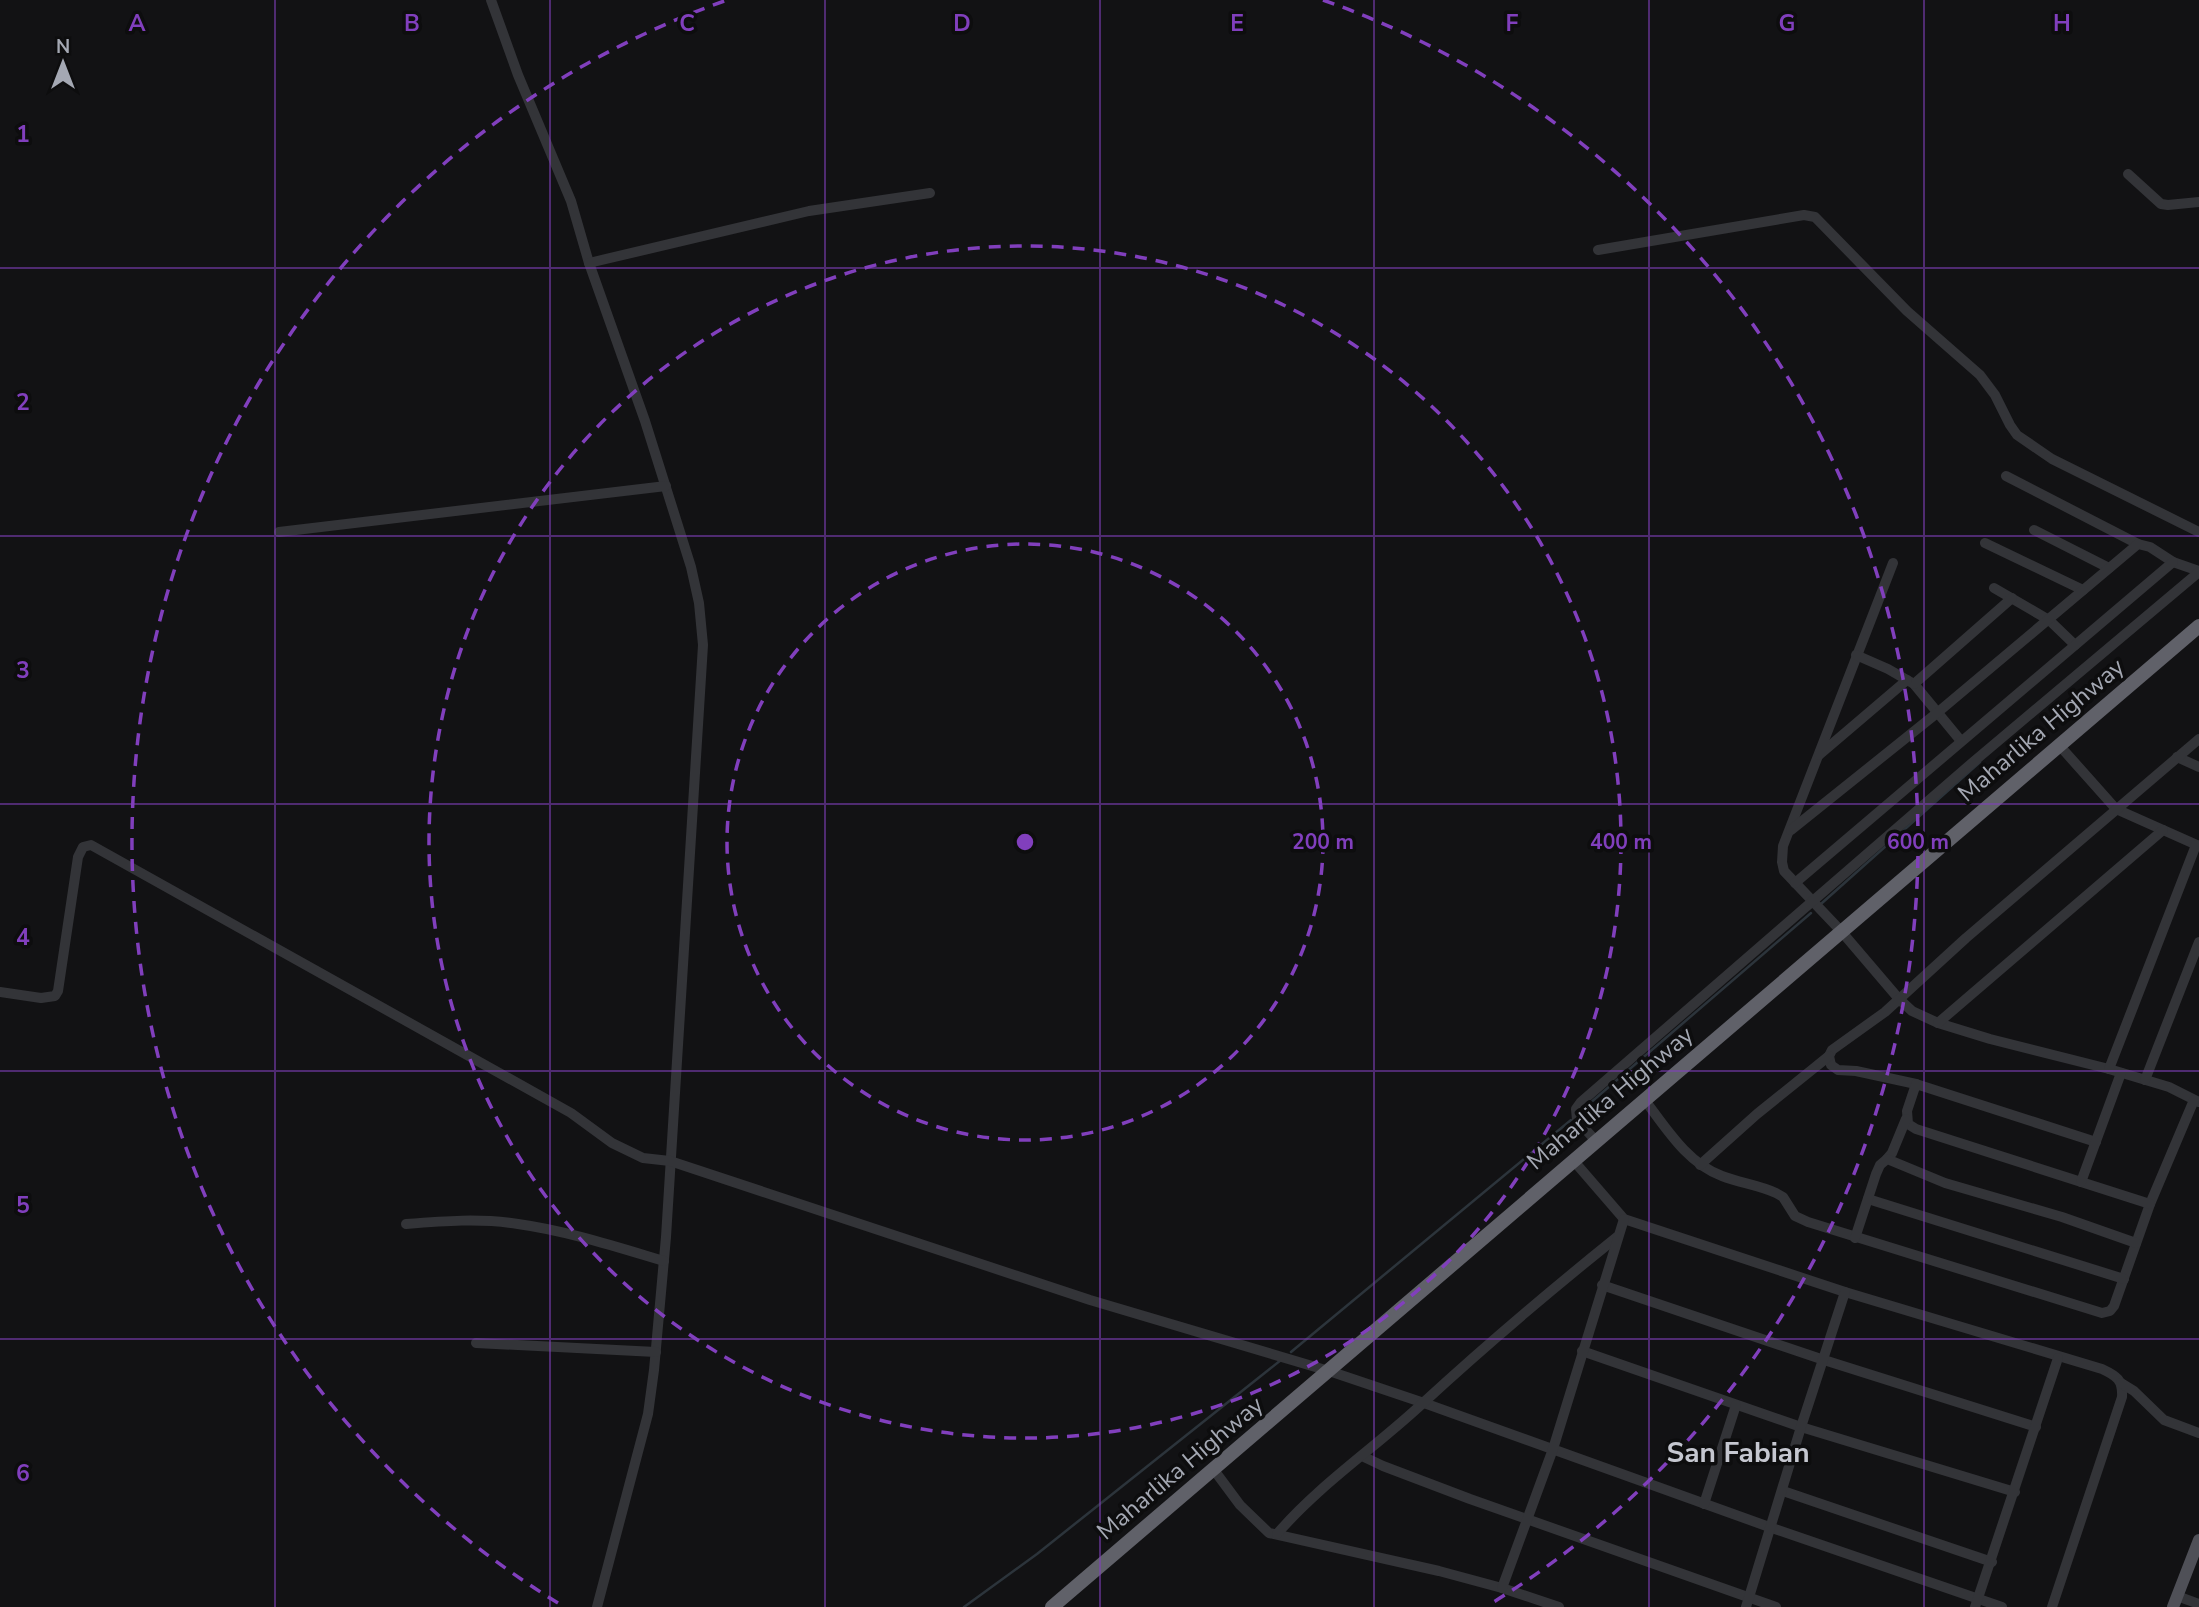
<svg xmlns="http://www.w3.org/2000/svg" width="2199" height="1607" viewBox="0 0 2199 1607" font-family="'Nunito Sans',sans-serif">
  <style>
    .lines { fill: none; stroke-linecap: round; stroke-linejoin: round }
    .stream { stroke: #2c343b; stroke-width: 2.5 }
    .minor { stroke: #333438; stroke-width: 10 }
    .major { stroke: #4f5057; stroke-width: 12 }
    .highway { stroke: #606169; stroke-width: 14 }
    .grid { fill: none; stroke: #813fbd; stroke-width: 2; stroke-opacity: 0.55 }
    .ring { fill: none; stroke: #813fbd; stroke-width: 3.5; stroke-dasharray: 12 9 }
    .labels { text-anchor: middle; stroke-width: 7; stroke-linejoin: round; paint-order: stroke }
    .street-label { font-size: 24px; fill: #a4a8b3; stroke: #0d0d0e }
    .quarter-label { font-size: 28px; font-weight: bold; fill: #c5c7d0; stroke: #0d0d0e }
    .grid-label { font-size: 23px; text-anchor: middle; font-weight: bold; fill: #813fbd; stroke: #0d0d0e; stroke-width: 7; stroke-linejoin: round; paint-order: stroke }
    .centre { fill: #813fbd; stroke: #0d0d0e; stroke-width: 3.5 }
    .ring-label { font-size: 21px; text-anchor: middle; font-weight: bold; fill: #813fbd; stroke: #0d0d0e; stroke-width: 7; stroke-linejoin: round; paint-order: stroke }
  </style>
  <rect width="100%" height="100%" fill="#121214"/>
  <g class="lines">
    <g class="stream">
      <polyline points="1822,903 1980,762"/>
      <polyline points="1582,1110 1811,913"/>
      <polyline points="1291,1352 1571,1120"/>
      <polyline points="964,1607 1037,1554 1281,1360"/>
    </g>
    <g class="minor">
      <polyline points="491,0 518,75 571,201 589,263 645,421 691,567 699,603 703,645 666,1237 654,1370 648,1414 597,1607"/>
      <polyline points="2128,174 2161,204 2168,205 2199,202"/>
      <polyline points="1598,250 1804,215 1815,217 1907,311 1980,375 1995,395 2010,425 2017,435 2052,459 2199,532"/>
      <polyline points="589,263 809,211 930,193"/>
      <polyline points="2006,476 2138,544"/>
      <polyline points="2034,530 2109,568"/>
      <polyline points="279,532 666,486"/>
      <polyline points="1985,543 2083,590"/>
      <polyline points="1893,563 1783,846 1782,862 1784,871 1841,931 1899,999 1912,1011 1938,1023 1990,1039 2109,1069 2169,1087 2199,1102"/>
      <polyline points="1994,588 2049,620 2075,645"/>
      <polyline points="1856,655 1888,669 1914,684 1961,741"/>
      <polyline points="1914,684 2012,598"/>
      <polyline points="2059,745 2116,809 2199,846"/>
      <polyline points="1819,755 1907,680"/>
      <polyline points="2177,757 2199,767"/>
      <polyline points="1791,830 1937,713 2138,544 2150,547 2173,562 2199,571"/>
      <polyline points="1795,883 2173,562"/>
      <polyline points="0,992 41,998 55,996 58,991 78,857 83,847 91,845 571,1113 612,1143 643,1158 670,1161 1090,1300 1329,1371 1424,1403 1772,1528 2002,1607"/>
      <polyline points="1938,1023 2163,830"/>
      <polyline points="2109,1069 2196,845"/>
      <polyline points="2145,1080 2199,942"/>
      <polyline points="1916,1084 1856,1071 1838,1070 1831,1065 1829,1056 1832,1050 1885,1012 1966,938 2199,739"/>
      <path d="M 1644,1099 C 1666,1128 1687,1163 1722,1176 C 1740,1183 1759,1185 1776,1193 L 1783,1197 L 1795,1216 L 1808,1222 L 2102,1313 L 2110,1311 L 2114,1306 L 2150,1204 L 2194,1100"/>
      <polyline points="1596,1141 1577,1120 1576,1109 1581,1102 1972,763 2199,572"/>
      <polyline points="2096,1142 1916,1084 1907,1111 1908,1124 1916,1129 2150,1204"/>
      <polyline points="1887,1159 1892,1153 1906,1119"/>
      <path d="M 1573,1160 L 1624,1219 L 1845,1292 L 2102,1369 C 2117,1376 2123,1380 2122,1397 L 2052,1607"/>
      <polyline points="1700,1165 1757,1114 1829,1056"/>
      <polyline points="2081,1182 2121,1073"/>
      <polyline points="1868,1199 2124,1279"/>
      <path d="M 406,1224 C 443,1221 481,1218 518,1224 C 568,1231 617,1247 664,1261"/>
      <polyline points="1855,1238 1876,1174 1880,1165 1887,1159 1945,1183 2062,1217 2136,1243"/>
      <polyline points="1602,1285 1824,1360 2036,1427"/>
      <polyline points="476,1343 656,1352"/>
      <polyline points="1582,1351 1801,1427 2015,1492"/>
      <polyline points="2121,1383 2134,1391 2164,1420 2199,1433"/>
      <polyline points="1362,1456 1383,1466 1470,1499 1776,1607"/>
      <polyline points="1214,1470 1240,1505 1269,1533 1439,1571 1502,1588 1559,1607"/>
      <polyline points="1783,1491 1992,1562"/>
      <polyline points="1704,1504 1736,1405"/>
      <path d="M 1277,1534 C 1320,1484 1376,1447 1423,1403 C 1486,1345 1551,1290 1617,1237"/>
      <polyline points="1502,1588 1553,1449 1624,1219"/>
      <polyline points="2177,1596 2199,1604"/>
      <polyline points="1746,1607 1801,1427 1845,1292"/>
      <polyline points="1975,1607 2058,1358"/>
    </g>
    <polyline class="major" points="2173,1607 2199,1540"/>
    <polyline class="highway" points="1052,1607 2199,626"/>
  </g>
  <path class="grid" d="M 275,0 L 275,1607M 550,0 L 550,1607M 825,0 L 825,1607M 1100,0 L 1100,1607M 1374,0 L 1374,1607M 1649,0 L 1649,1607M 1924,0 L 1924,1607M 0,268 L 2199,268M 0,536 L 2199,536M 0,804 L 2199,804M 0,1071 L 2199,1071M 0,1339 L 2199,1339"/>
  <g class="ring">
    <circle cx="1025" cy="842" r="298"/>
    <circle cx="1025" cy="842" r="596"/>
    <path d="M558 1603A893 893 0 0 1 727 0M1323 0A893 893 0 0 1 1492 1603"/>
  </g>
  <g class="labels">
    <g class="street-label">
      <text transform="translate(2041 730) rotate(-40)" y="8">Maharlika Highway</text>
      <text transform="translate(1610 1098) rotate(-40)" y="8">Maharlika Highway</text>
      <text transform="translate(1180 1468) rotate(-40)" y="8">Maharlika Highway</text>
    </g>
    <g class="quarter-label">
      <text x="1738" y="1462">San Fabian</text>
    </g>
  </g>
  <g class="grid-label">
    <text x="137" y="31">A</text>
    <text x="412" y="31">B</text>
    <text x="687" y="31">C</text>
    <text x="962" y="31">D</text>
    <text x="1237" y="31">E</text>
    <text x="1512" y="31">F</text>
    <text x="1787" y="31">G</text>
    <text x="2062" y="31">H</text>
    <text x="23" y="142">1</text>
    <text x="23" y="410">2</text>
    <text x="23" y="678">3</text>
    <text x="23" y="945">4</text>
    <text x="23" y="1213">5</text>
    <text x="23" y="1481">6</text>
  </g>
  <circle cx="1025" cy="842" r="10" class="centre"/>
  <g class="ring-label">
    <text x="1323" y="849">200 m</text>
    <text x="1621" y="849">400 m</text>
    <text x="1918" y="849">600 m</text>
  </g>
  <g transform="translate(63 63)" stroke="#0d0d0e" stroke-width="5" paint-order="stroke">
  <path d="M0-5L12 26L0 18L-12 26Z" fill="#a4a8b3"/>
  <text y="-10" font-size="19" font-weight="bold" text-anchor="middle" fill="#a4a8b3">N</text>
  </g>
</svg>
